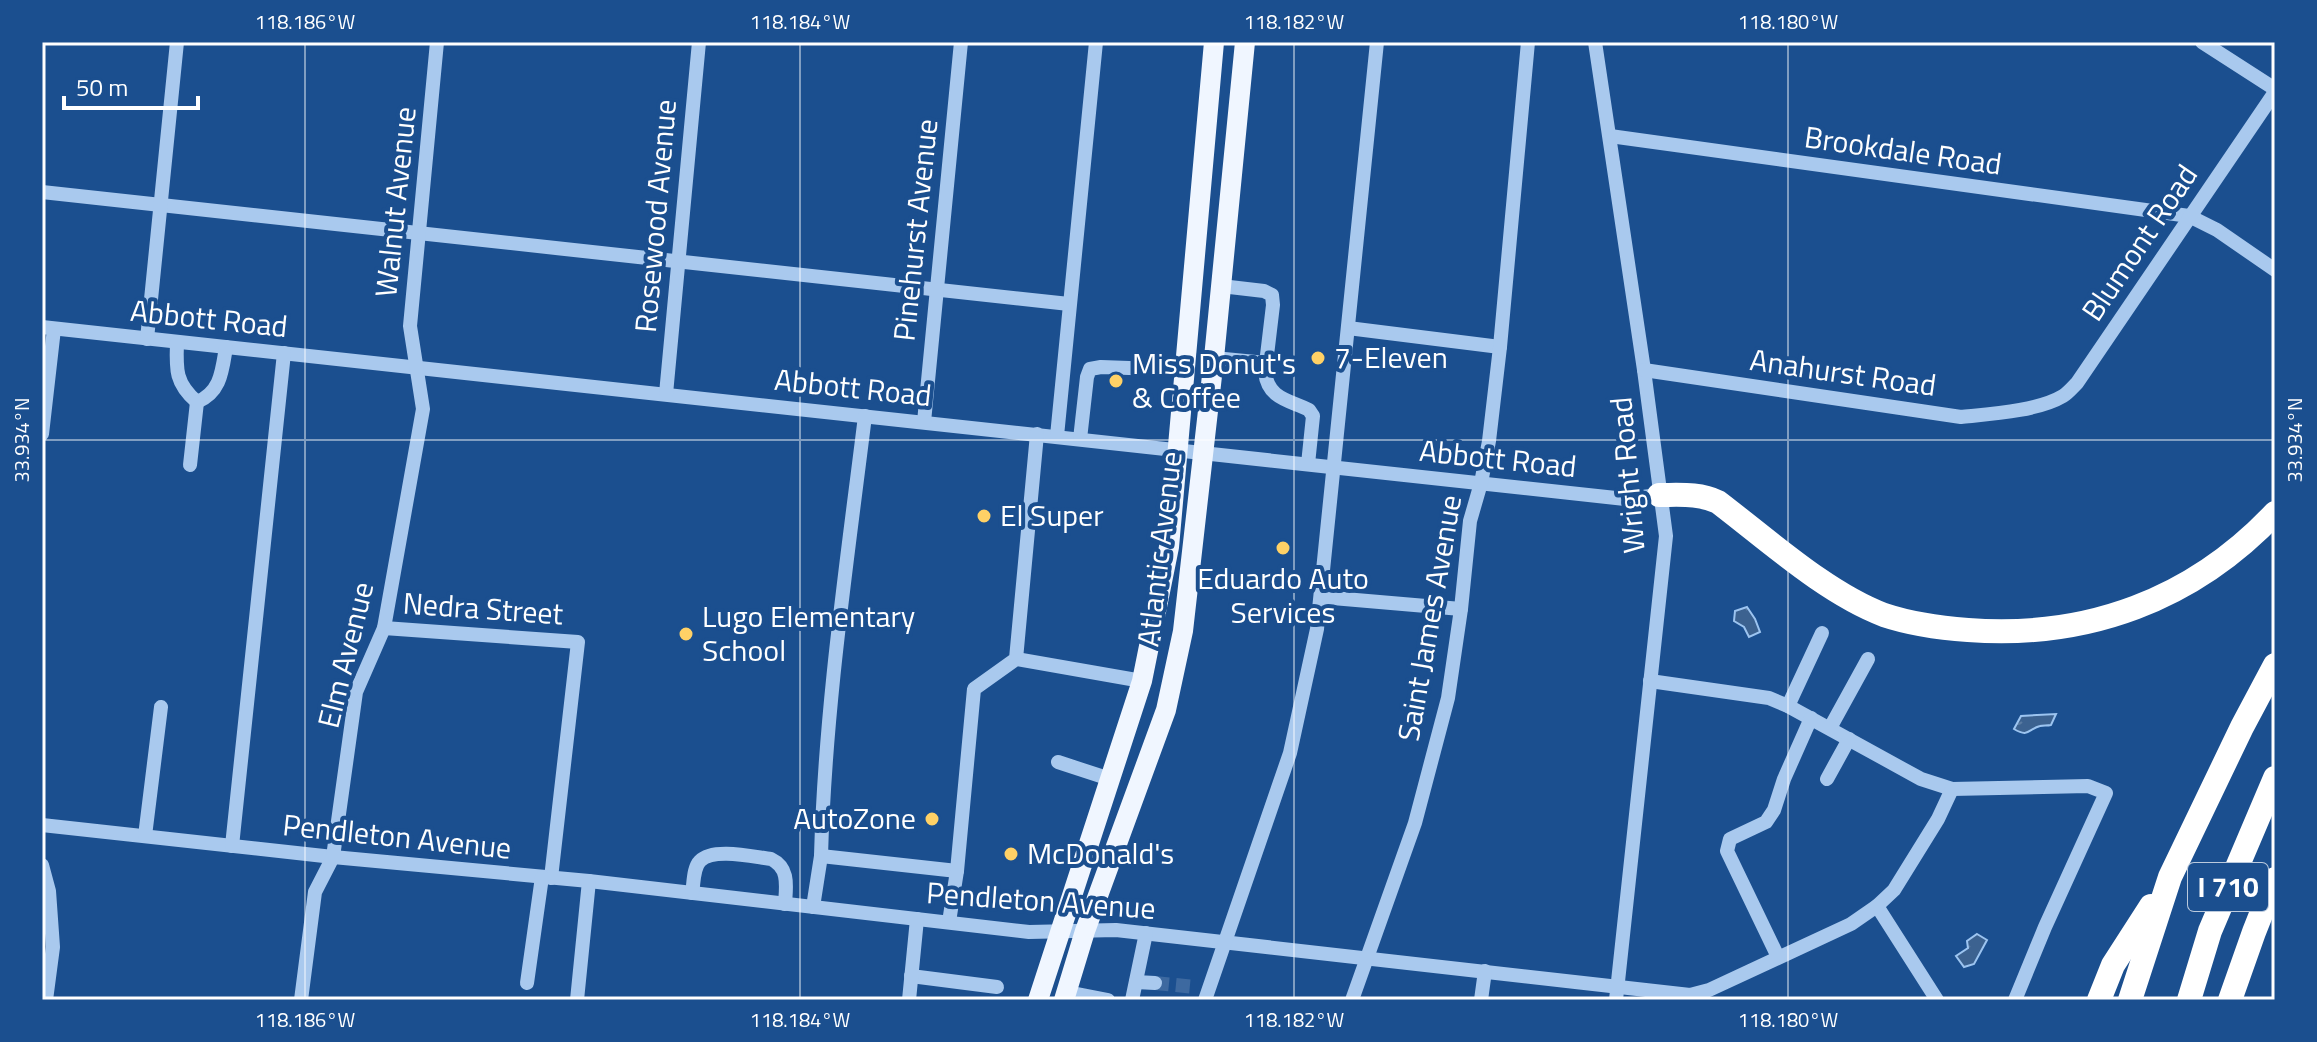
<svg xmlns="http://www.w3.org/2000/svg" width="2317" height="1042" viewBox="0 0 2317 1042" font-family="'Titillium Web',sans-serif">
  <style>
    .water { fill: url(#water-ripples); stroke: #9cc4f0; stroke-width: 2 }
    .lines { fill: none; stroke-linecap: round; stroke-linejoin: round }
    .minor-tunnel { stroke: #3d69a0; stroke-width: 14; stroke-dasharray: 14 7; stroke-linecap: butt }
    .minor { stroke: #a9c9ee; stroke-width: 14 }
    .major { stroke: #f0f6ff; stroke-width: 20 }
    .highway { stroke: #fff; stroke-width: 24 }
    .ticks { fill: none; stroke: #fff; stroke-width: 2; stroke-opacity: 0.45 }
    .poi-dot { fill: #ffd166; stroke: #1b4f8f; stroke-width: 3 }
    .labels { text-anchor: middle; stroke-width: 8; stroke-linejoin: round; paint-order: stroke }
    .shield { fill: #1b4f8f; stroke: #bbcadd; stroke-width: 2 }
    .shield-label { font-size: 28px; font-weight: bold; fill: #fff }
    .street-label { font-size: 30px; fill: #fff; stroke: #1b4f8f }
    .poi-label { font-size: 30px; fill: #fff; stroke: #1b4f8f; text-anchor: start }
    .neatline { fill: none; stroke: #fff; stroke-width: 3 }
    .ticks-label { font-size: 20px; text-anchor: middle; fill: #fff }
  </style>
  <defs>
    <pattern id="water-ripples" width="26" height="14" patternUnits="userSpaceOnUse" patternTransform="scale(2)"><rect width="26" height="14" fill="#3c6290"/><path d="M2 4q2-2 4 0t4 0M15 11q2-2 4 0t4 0" fill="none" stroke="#597aa1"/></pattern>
  </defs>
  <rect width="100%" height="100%" fill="#1b4f8f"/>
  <g class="water">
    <polygon points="1747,607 1755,619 1760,632 1749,637 1744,627 1734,621 1735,611"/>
    <path d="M 2056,714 L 2051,725 C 2047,726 2043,725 2040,726 C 2028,729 2029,738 2014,729 L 2021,716 Z"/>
    <polygon points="1977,934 1987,940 1974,964 1964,967 1956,956 1968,948 1967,941"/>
  </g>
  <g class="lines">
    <polyline class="minor-tunnel" points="1155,983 1195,987"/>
    <g class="minor">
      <polyline points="1595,42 1644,370 1666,536 1616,1000"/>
      <polyline points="2202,42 2275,89"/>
      <polyline points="1610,136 2189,216 2217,230 2275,270"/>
      <polyline points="42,192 1069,304"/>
      <path d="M 1221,286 L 1264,291 L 1272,295 L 1273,305 L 1265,372 C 1268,399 1289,400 1309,410 L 1313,416 L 1308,464"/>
      <polyline points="42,327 1625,499 1659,495"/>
      <polyline points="1348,328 1500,347"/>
      <polyline points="147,339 177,42"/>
      <path d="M 177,342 C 176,369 175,383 197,402 C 221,392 222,371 226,347"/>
      <polyline points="1214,358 1266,363"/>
      <path d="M 1644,370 L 1961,417 C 1990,414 2038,411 2063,396 C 2068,393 2073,387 2077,383 L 2275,92"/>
      <polyline points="666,394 699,42"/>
      <polyline points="924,422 961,42"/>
      <polyline points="42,434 54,329"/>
      <polyline points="1057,436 1096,42"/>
      <polyline points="1080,439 1087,377 1090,369 1101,367 1185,370"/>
      <polyline points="190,465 197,402"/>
      <polyline points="1321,597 1461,609"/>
      <polyline points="384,628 578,642 551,878"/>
      <polyline points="1016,659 1142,681"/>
      <polyline points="1650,681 1769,698 1788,706 1921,779 1952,789 2088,786 2106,793 2045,927 2015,1000"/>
      <polyline points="1788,706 1822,633"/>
      <polyline points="1830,728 1868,659"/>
      <polyline points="1058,762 1110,779"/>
      <polyline points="1827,779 1849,739"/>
      <polyline points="42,825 333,857 589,881 1029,932 1116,930 1690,995 1709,990 1851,924 1877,906 1894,890 1938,819 1952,789"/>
      <polyline points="145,836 161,707"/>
      <polyline points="232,846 284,353"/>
      <path d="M 821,856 C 825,709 847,562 865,416"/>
      <polyline points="42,865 49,891 53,947 46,1000"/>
      <path d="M 692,893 C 694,883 693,868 700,861 C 713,847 754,857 771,859 C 790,868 786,887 785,904"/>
      <polyline points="1877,906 1937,1000"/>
      <polyline points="813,907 821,856 957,871"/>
      <polyline points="949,922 957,871 974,689 1016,659 1037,434"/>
      <polyline points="1778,957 1727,851 1730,839 1766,822 1774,810 1784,779 1811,718"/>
      <polyline points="911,976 997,987"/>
      <polyline points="1136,982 1155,983"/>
      <polyline points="527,983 542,877"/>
      <polyline points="1067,992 1108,1000"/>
      <polyline points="301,1000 315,892 333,857 356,692 384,628 423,409 410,326 437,42"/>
      <polyline points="577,1000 589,881"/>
      <polyline points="909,1000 917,919"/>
      <polyline points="1132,1000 1146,933"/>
      <polyline points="1205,1000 1290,753 1317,629 1377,42"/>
      <polyline points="1352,1000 1415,823 1448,698 1461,609 1470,521 1481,483 1489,441 1500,347 1528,42"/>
      <polyline points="1481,1000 1485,971"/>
    </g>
    <g class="major">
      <polyline points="1038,1000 1142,681 1169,547 1214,42"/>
      <polyline points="1064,1000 1085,931 1166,710 1183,631 1214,358 1245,42"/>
    </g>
    <g class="highway">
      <path d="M 1659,495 C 1680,495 1699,493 1718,502 C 1768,540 1826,593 1884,615 C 1911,624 1940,628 1968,630 C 2087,639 2193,600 2275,513"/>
      <polyline points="2099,1000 2113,965 2151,906"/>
      <polyline points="2130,1000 2170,877 2242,727 2275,665"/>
      <polyline points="2189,1000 2210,931 2275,778"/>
      <polyline points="2230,1000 2254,932 2275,879"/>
    </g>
  </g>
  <path class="ticks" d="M 305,42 L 305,1000M 800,42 L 800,1000M 1294,42 L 1294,1000M 1788,42 L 1788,1000M 42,440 L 2275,440"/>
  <g class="poi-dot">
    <circle cx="1318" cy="358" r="8"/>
    <circle cx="1116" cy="381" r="8"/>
    <circle cx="984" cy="516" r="8"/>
    <circle cx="1283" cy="548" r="8"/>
    <circle cx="686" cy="634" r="8"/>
    <circle cx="932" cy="819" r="8"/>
    <circle cx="1011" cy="854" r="8"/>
  </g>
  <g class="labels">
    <rect class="shield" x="2188" y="863" width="80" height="48" rx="6"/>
    <g class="shield-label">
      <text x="2228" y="897">I 710</text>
    </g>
    <g class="street-label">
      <text transform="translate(1903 151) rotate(8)" y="10">Brookdale Road</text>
      <text transform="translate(396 202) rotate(-84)" y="10">Walnut Avenue</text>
      <text transform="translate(656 216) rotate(-85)" y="10">Rosewood Avenue</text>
      <text transform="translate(916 230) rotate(-84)" y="10">Pinehurst Avenue</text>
      <text transform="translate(2140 243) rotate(-56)" y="10">Blumont Road</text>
      <text transform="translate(209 319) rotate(6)" y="10">Abbott Road</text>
      <text transform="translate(1843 373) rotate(8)" y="10">Anahurst Road</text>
      <text transform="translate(853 388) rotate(6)" y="10">Abbott Road</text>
      <text transform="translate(1498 459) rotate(6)" y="10">Abbott Road</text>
      <text transform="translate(1628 475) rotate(-95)" y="10">Wright Road</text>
      <text transform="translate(1160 549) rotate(-83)" y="10">Atlantic Avenue</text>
      <text transform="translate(483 609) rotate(4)" y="10">Nedra Street</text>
      <text transform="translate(1430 618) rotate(-80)" y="10">Saint James Avenue</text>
      <text transform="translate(346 655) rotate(-76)" y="10">Elm Avenue</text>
      <text transform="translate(397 837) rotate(6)" y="10">Pendleton Avenue</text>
      <text transform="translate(1041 901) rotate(4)" y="10">Pendleton Avenue</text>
    </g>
    <g class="poi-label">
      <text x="1334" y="368">7-Eleven</text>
      <text x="1132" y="374">Miss Donut's<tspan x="1132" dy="34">&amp; Coffee</tspan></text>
      <text x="1000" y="526">El Super</text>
      <text x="1283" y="589" text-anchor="middle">Eduardo Auto<tspan x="1283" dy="34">Services</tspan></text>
      <text x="702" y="627">Lugo Elementary<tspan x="702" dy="34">School</tspan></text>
      <text x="916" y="829" text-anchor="end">AutoZone</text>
      <text x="1027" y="864">McDonald's</text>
    </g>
  </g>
  <rect width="2317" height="1042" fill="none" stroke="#1b4f8f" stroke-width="88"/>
  <path d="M64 96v12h134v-12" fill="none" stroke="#ffffff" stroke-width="4"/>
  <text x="76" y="96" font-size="24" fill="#ffffff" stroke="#1b4f8f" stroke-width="6" paint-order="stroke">50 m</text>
  <rect x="44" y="44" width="2229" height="954" class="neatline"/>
  <g class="ticks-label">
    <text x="305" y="29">118.186°W</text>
    <text x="800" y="29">118.184°W</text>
    <text x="1294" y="29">118.182°W</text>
    <text x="1788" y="29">118.180°W</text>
    <text transform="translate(22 440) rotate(-90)" y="7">33.934°N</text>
    <text transform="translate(2295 440) rotate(-90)" y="7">33.934°N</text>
    <text x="305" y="1027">118.186°W</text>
    <text x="800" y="1027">118.184°W</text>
    <text x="1294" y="1027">118.182°W</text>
    <text x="1788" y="1027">118.180°W</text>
  </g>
</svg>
